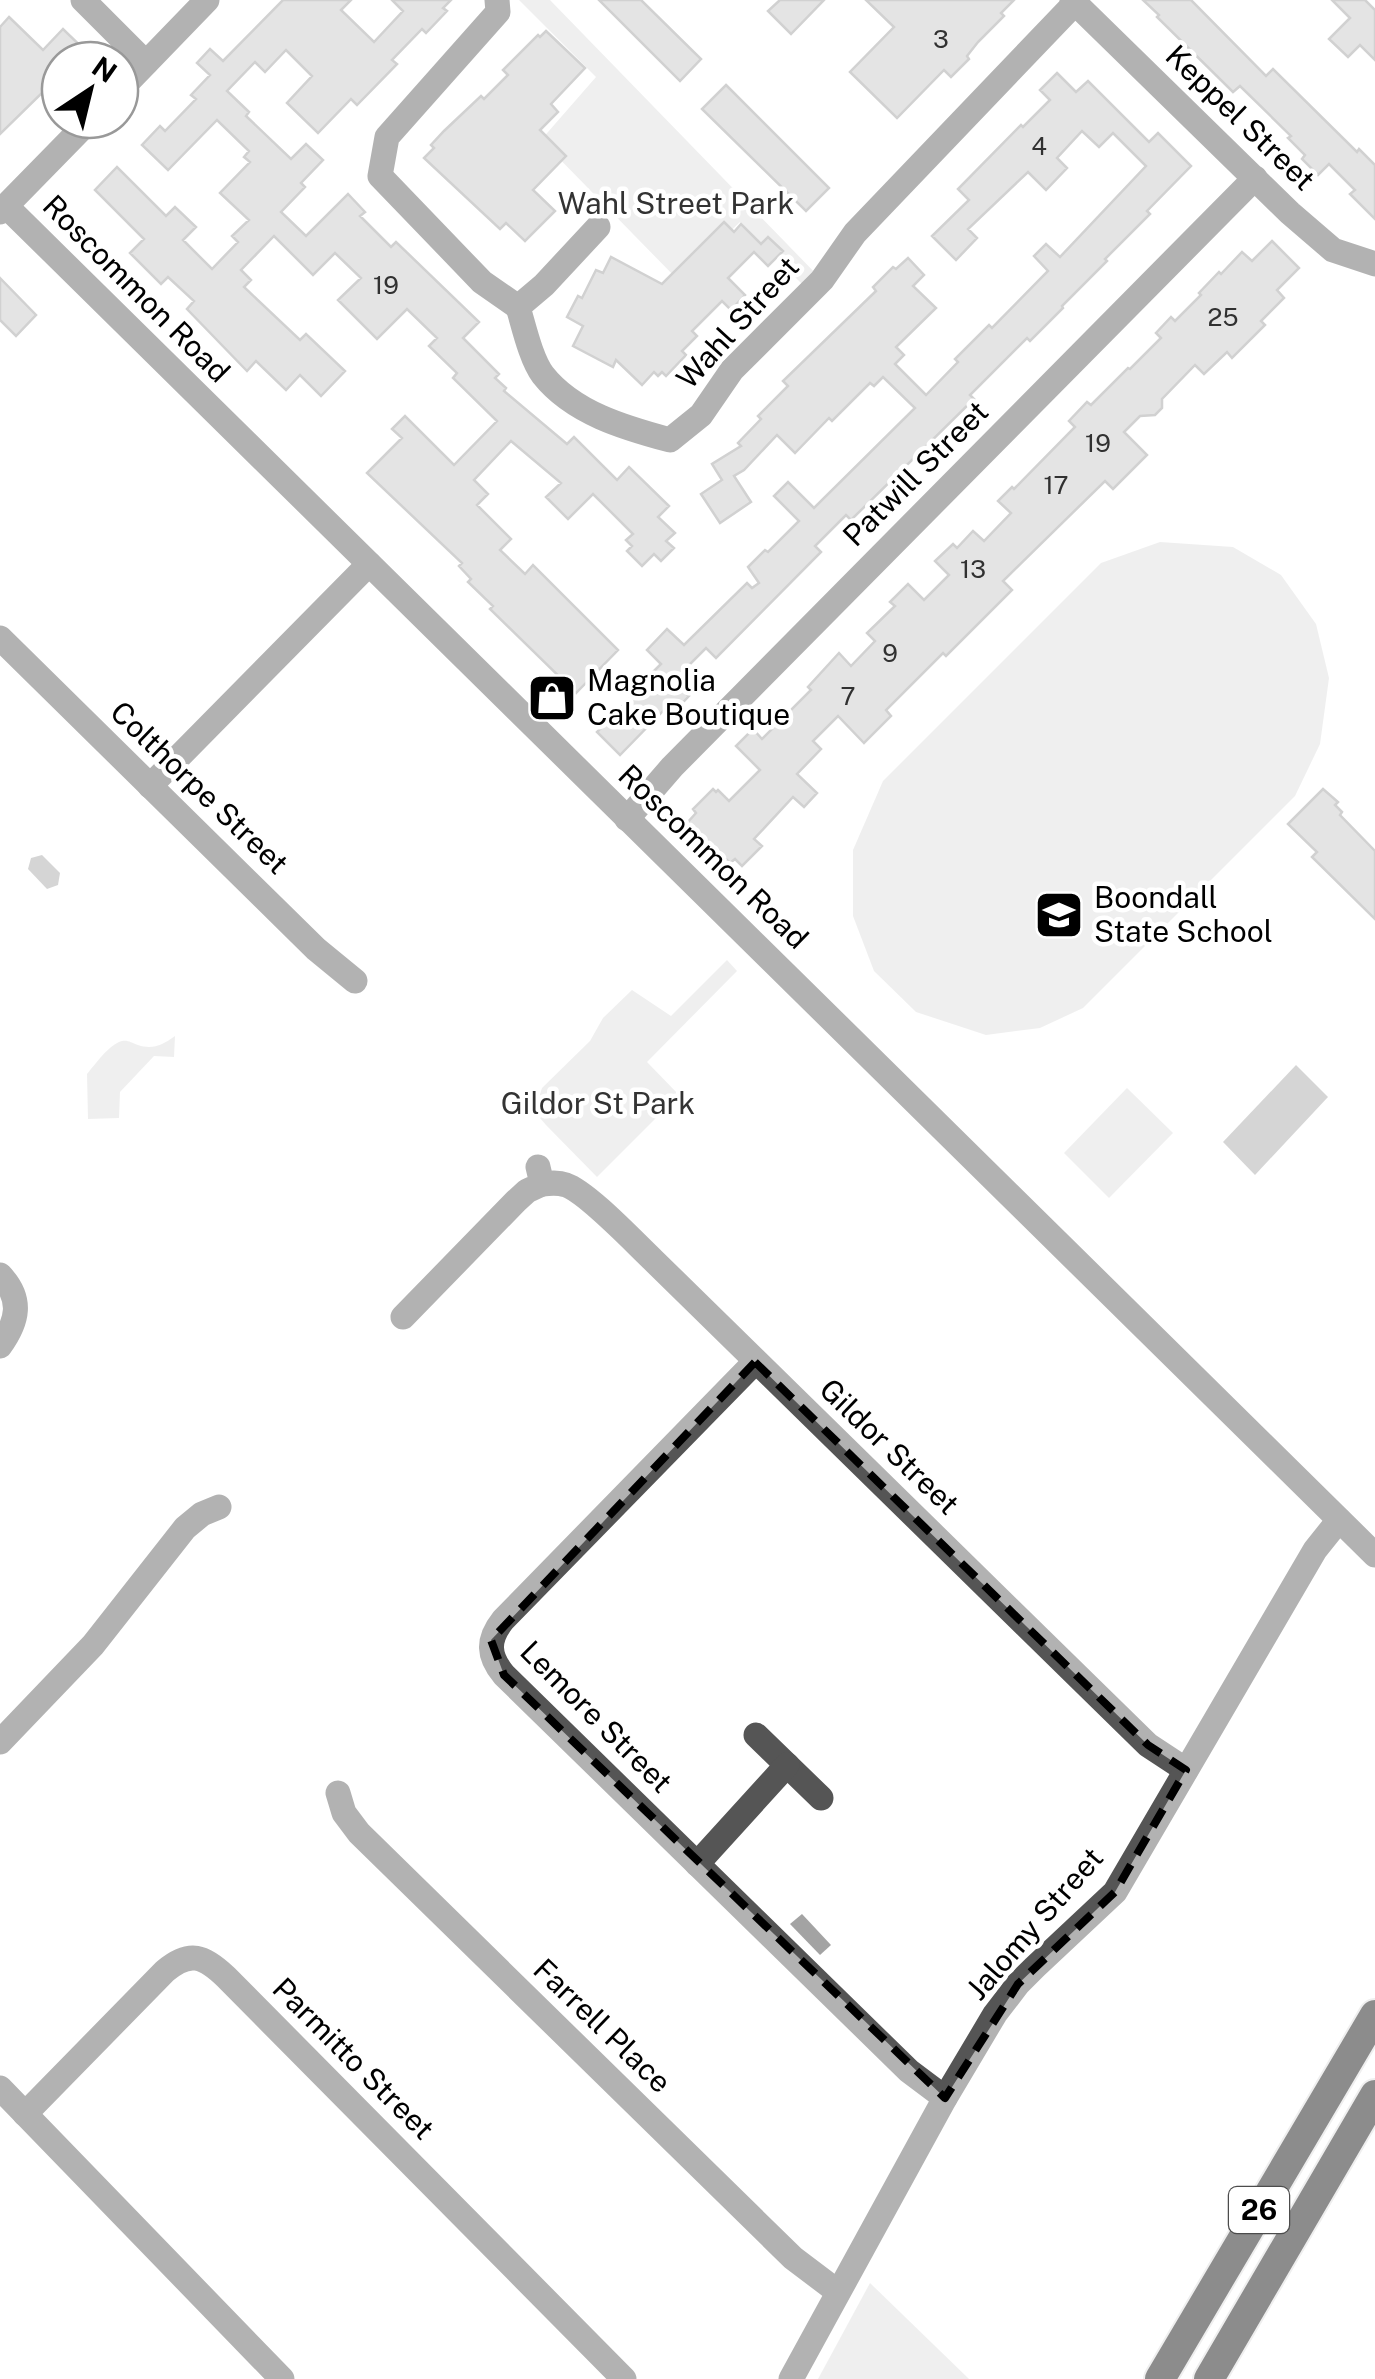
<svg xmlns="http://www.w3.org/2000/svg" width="1375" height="2379" viewBox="0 0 1375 2379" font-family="'Public Sans',sans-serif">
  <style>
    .green { fill: #dcdcdc }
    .water { fill: #a3a3a3 }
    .building { fill: #c4c4c4; stroke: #999; stroke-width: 2.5 }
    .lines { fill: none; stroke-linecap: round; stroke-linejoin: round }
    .highway-casing { stroke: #dbdbdb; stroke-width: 34 }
    .minor { stroke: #555; stroke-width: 25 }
    .highway { stroke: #000; stroke-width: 30 }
    .marked { fill: none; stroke: #000; stroke-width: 8; stroke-dasharray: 20 12; stroke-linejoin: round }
    .labels { text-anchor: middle; stroke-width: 9; stroke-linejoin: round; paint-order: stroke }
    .number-label { font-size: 25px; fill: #313131 }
    .shield { fill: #fff; stroke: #4c4c4c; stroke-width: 2.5 }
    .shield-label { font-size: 28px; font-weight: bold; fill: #000 }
    .street-label { font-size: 30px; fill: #000; stroke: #fff }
    .park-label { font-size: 30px; fill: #333; stroke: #fff }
    .poi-label { font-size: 30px; fill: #000; stroke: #fff; text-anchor: start }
  </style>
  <rect width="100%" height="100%" fill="#fff"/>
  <g class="green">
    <polygon points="519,0 550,0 822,280 810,292 740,222 679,281 541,140 596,77"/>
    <polygon points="1160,542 1233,547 1281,575 1316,624 1329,678 1320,744 1295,796 1083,1008 1040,1028 986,1035 916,1012 874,971 853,916 853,850 883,781 1101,563"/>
    <polygon points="727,960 737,971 647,1062 679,1095 597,1177 546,1125 540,1118 537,1104 542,1088 590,1041 603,1018 632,990 671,1016"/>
    <path d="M 175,1036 L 174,1057 L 154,1056 L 120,1092 L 119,1118 L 88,1119 L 87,1074 C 95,1065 109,1044 122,1041 C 129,1040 131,1043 138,1045 C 152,1050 163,1045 175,1036 Z"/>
    <polygon points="1127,1088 1173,1133 1109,1198 1064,1153"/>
    <polygon points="870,2283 969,2379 818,2379"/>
  </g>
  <g class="water">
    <polygon points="42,855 60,873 58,885 47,889 28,869 31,858"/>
    <polygon points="1296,1065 1328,1097 1255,1175 1223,1142"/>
    <polygon points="802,1914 831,1945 820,1955 790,1924"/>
  </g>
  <g class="building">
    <polygon points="283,0 351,0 341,10 374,42 403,11 392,0 451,0 443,8 447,11 426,33 422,29 392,60 397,64 357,105 351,99 318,133 287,103 312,76 286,50 265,72 255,62 227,91 249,112 246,116 291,159 306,144 323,160 301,183 305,187 281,212 306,236 348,194 365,212 360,216 391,247 396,242 479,322 463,338 499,374 495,378 506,388 504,391 567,444 574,437 617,480 629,467 669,506 658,517 675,533 666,541 674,548 661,561 654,554 642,566 627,551 632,546 626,540 633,534 593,494 568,519 546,497 561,483 511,441 474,480 488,494 477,505 511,539 500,550 525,574 533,565 618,650 576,693 490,609 493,606 468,582 471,579 459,566 462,563 367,473 402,438 392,429 405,416 454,465 497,421 453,378 457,373 429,346 437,338 407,309 377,339 338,300 361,278 335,253 313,275 274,236 241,270 251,280 244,287 300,340 306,334 345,371 321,396 300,375 286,390 256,361 247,371 187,309 194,301 168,277 161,284 130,253 144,239 95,190 117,167 166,216 175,207 196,227 183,240 212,269 238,242 232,236 249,220 220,193 250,162 244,157 249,151 217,120 168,170 142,145 160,126 165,131 196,99 191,95 210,75 197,63 210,49 223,61"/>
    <polygon points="599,0 641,0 701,59 680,81"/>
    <polygon points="780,0 824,0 791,34 768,11"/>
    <polygon points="866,0 1014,0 1001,13 1004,16 978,42 967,56 969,59 951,77 944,70 897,118 850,72 894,27"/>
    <polygon points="1143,0 1191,0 1266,76 1273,69 1357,152 1359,149 1375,165 1375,219 1350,194 1355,190 1329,164 1318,175 1302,159 1305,155 1288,138 1291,136 1240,86 1233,92 1157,17 1159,15"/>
    <polygon points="1332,0 1365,0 1375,10 1375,60 1360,45 1348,57 1329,39 1350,18"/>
    <polygon points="9,17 43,50 63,29 95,60 60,60 60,95 50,85 0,134 0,27"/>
    <polygon points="546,31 585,68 551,104 558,112 540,130 566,156 533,190 555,211 525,241 506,223 500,229 424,158 434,148 431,145 444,131 481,96 484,99 508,75 503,70 538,35 540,37"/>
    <polygon points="1057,73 1076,92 1088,81 1149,142 1158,133 1191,166 1147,211 1150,214 1105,259 1107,261 1062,306 1063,308 1030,341 1027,338 970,395 974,399 851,520 846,515 815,546 821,552 716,658 706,648 679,675 691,687 685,693 689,696 669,717 663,711 620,755 597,732 653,675 651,674 661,664 647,650 667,629 684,645 747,583 752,588 759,583 748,567 765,550 768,552 799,521 774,496 788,482 814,508 915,408 883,377 874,386 870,383 832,421 829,418 795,453 777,435 744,470 734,476 751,502 720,523 701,494 722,480 712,464 741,446 738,443 761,419 758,416 788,386 783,381 876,291 873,287 893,267 896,269 908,258 924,275 913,286 936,308 896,347 904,355 895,364 926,395 958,362 955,359 989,325 992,328 1048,271 1034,256 1046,244 1060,257 1146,166 1113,133 1099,147 1082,131 1057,158 1067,168 1046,190 1028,172 968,229 977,238 956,260 932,236 969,200 958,189 1021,125 1023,127 1050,100 1040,90"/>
    <polygon points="726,85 829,188 806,211 702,109"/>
    <polygon points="724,222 734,232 741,224 761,244 768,237 783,251 768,266 754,252 728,278 745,295 731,310 722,301 692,331 697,336 682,351 686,355 666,376 662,372 658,376 654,372 642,385 616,360 613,367 573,346 583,326 567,317 578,296 582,298 596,270 603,273 611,257 662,284"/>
    <polygon points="1272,241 1299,268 1277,290 1284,298 1261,321 1265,325 1232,358 1227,352 1204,374 1195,365 1162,399 1162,408 1155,415 1140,416 1124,432 1147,455 1113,489 1105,481 1003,581 1012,590 946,656 943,653 886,710 891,716 864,743 838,716 813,741 821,749 797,774 817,793 804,807 793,797 754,839 762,846 742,866 735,859 730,863 688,822 696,813 693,809 713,789 716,792 718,790 729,801 760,770 736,746 753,729 762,739 811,690 808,687 839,653 851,666 875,641 867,633 895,606 890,602 908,584 924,600 949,575 935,561 953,544 957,548 973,531 984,541 1011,513 998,501 1012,487 1014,489 1075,427 1069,421 1087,402 1091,405 1128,368 1130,369 1161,338 1156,333 1171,317 1175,321 1201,295 1199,293 1219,272 1221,274 1242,252 1252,261"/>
    <polygon points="0,278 36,315 16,336 0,320"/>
    <polygon points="1323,789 1338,802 1335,805 1342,812 1340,815 1375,851 1375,919 1312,857 1317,852 1288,824"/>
  </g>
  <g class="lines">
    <g class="highway-casing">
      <g id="highway">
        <polyline points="1160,2379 1375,2015"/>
        <polyline points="1209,2379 1375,2095"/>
      </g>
    </g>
    <g class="minor">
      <polyline points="83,0 146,63"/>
      <polyline points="497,0 498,12 387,137 380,176 482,282 518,307"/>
      <polyline points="1072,0 1290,213 1333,250 1375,264"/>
      <polyline points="120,90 207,0"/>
      <polyline points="6,206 1375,1555"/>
      <polyline points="0,212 90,120"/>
      <path d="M 598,227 L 544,285 L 518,307 C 524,327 531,359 543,375 C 573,413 625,428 670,440 L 701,415 L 732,370 L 822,280 L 855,233 L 1075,3"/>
      <polyline points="0,638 316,949 355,981"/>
      <polyline points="150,786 369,564"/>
      <polyline points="627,819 672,767 1255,178"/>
      <path d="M 542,1184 C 550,1183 558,1182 566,1185 C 587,1192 634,1242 653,1260 L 1148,1745 L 1186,1770"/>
      <path d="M 0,1275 C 23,1299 18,1321 0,1346"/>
      <polyline points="403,1317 516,1201 527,1191 542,1184 538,1167"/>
      <path d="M 755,1362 L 503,1620 C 487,1640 488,1656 504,1675 L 909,2071 L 945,2098"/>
      <polyline points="756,1735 821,1798"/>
      <polyline points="0,1742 93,1645 185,1528 202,1514 219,1507"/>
      <polyline points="338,1793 344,1813 359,1833 793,2258 838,2292"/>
      <polyline points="697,1864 787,1765"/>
      <polyline points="0,2088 282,2379"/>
      <path d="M 25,2114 L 165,1971 C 190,1950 204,1956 226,1977 L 624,2379"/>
      <polyline points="791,2379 945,2098 995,2014 1018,1984 1035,1967 1115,1892 1315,1550 1339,1520"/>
    </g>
    <use href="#highway" class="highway"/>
  </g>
  <path d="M0 0H1375V2379H0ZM 755,1362 L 1148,1745 L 1186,1770 L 1115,1892 L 1018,1984 L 945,2098 L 504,1675 L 491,1640 Z" fill="#fff" fill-opacity=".55" fill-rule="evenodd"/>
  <path class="marked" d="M 755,1362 L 1148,1745 L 1186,1770 L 1115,1892 L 1018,1984 L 945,2098 L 504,1675 L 491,1640 Z"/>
  <defs>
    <g id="shop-square" transform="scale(2.5)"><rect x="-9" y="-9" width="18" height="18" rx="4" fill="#000" stroke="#fff"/><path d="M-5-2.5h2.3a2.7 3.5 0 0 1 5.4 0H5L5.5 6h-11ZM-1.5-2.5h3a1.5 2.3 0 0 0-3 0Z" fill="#fff"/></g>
    <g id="school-square" transform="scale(2.5)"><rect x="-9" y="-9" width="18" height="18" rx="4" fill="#000" stroke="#fff"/><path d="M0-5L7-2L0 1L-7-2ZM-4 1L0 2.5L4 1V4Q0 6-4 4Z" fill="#fff"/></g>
  </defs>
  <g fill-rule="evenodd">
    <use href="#shop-square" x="552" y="698"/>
    <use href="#school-square" x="1059" y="915"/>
  </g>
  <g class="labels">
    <g class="number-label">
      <text x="941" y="48">3</text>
      <text x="1039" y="155">4</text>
      <text x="386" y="294">19</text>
      <text x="1223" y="326">25</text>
      <text x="1098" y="452">19</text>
      <text x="1056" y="494">17</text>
      <text x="973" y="578">13</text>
      <text x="890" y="662">9</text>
      <text x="848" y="705">7</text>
    </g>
    <rect class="shield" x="1229" y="2187" width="60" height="46" rx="8"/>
    <g class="shield-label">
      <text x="1259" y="2220">26</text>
    </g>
    <g class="street-label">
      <text transform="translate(1240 118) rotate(44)" y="10">Keppel Street</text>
      <text transform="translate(136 289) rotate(45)" y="10">Roscommon Road</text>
      <text transform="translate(738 323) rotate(-48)" y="10">Wahl Street</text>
      <text transform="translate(916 474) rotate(-45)" y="10">Patwill Street</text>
      <text transform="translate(199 788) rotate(44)" y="10">Colthorpe Street</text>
      <text transform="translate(713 857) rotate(44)" y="10">Roscommon Road</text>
      <text transform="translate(889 1447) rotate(44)" y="10">Gildor Street</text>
      <text transform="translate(596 1717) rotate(45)" y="10">Lemore Street</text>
      <text transform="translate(1035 1924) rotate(-49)" y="10">Jalomy Street</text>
      <text transform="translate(602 2026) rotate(44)" y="10">Farrell Place</text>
      <text transform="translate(353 2059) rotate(45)" y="10">Parmitto Street</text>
    </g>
    <g class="park-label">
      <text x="676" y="214">Wahl Street Park</text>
      <text x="598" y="1114">Gildor St Park</text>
    </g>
    <g class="poi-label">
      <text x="587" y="691">Magnolia<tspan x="587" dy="34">Cake Boutique</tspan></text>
      <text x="1094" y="908">Boondall<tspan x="1094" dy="34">State School</tspan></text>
    </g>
  </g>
  <g transform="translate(90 90) rotate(35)"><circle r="48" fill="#ffffff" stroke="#999999" stroke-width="2.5"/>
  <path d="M0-8L18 38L0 25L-18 38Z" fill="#000000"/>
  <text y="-15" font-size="28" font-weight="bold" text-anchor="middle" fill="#000000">N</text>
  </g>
</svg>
